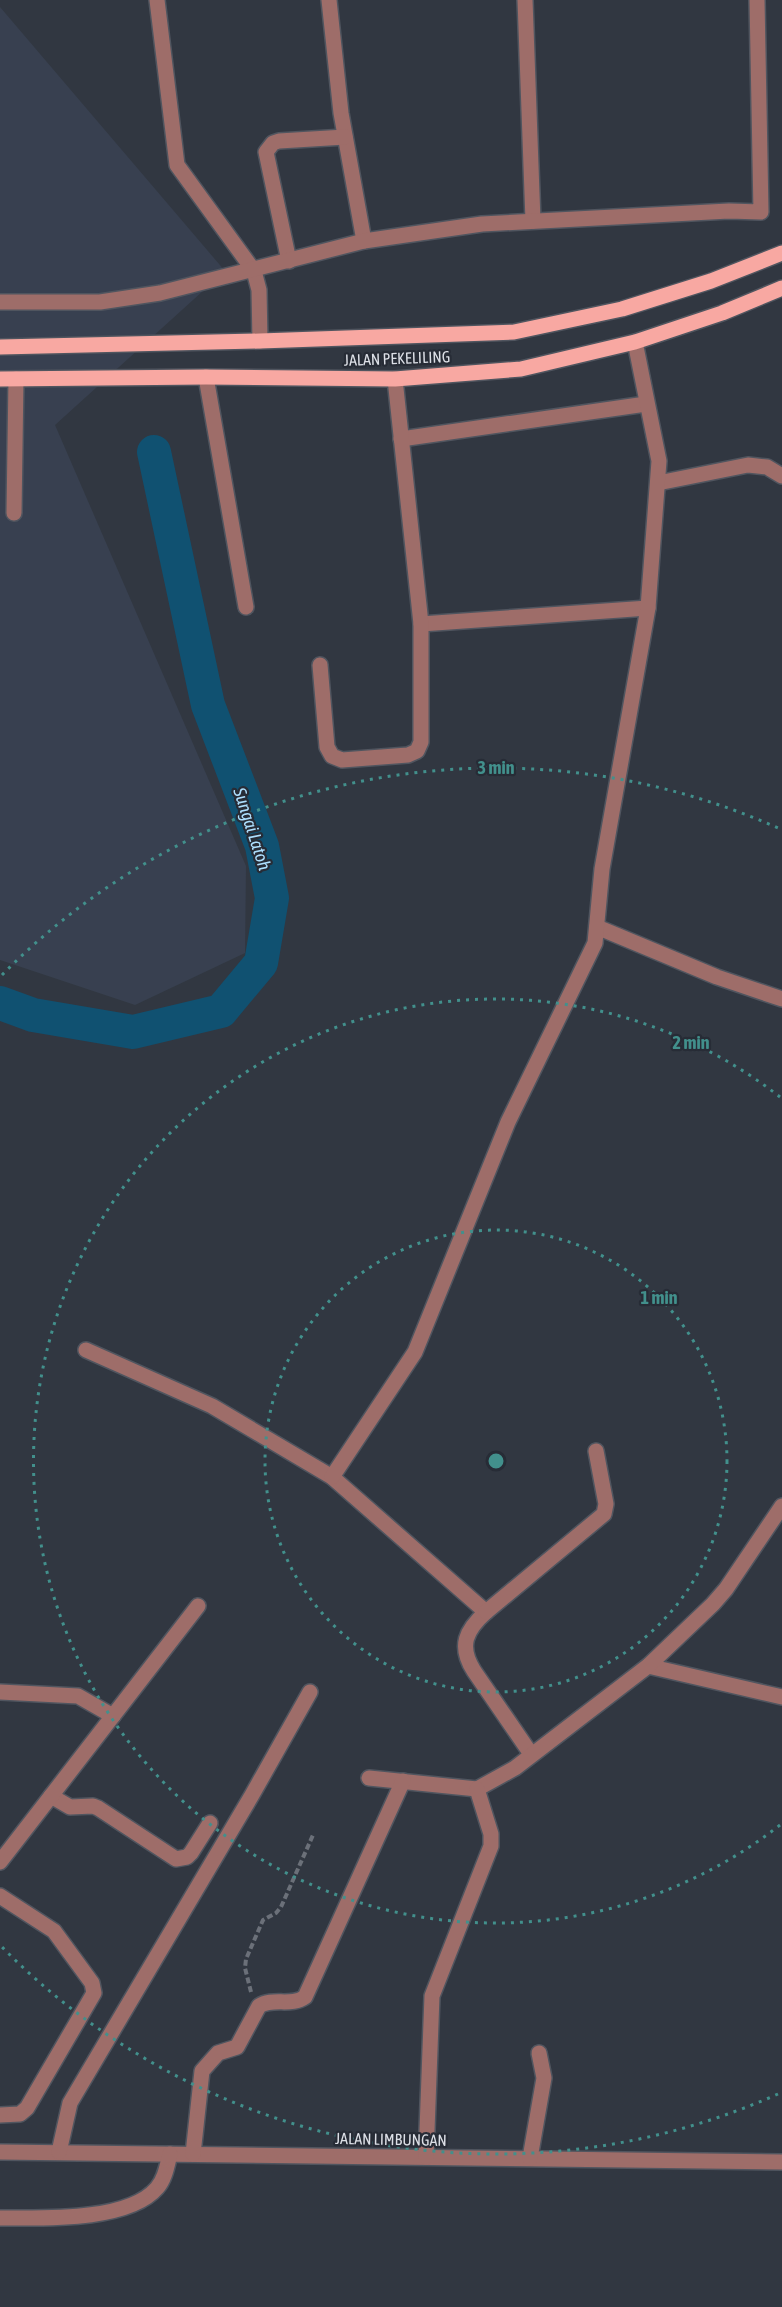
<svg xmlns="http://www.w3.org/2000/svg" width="782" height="2307" viewBox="0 0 782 2307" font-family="'Asap Condensed',sans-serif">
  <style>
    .built { fill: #384050 }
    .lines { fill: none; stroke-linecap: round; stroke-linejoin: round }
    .river { stroke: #105171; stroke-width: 34 }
    .minor-casing { stroke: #50555f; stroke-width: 18 }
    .major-casing { stroke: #50555f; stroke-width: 18 }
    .path { stroke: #6b7079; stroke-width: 4; stroke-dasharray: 6 3; stroke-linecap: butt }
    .minor { stroke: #9e6d69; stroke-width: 15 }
    .major { stroke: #f8a8a2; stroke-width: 15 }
    .ring { fill: none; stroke: #42908c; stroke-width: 3; stroke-dasharray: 3 6 }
    .labels { text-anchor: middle; stroke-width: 4.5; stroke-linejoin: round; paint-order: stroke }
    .street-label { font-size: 16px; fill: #dcdfe6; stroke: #272c36 }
    .water-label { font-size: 18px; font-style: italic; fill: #addffe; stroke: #272c36 }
    .centre { fill: #42908c; stroke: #272c36; stroke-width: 3 }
    .ring-label { font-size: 18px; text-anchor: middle; font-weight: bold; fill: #42908c; stroke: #272c36; stroke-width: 4.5; stroke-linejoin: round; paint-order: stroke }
  </style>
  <rect width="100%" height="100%" fill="#313741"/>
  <polygon class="built" points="0,7 225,271 55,425 246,866 245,953 135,1005 0,960"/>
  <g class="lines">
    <polyline class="river" points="0,1003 33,1015 133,1032 221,1011 261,963 272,898 262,846 208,705 154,452"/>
    <g class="minor-casing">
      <g id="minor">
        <polyline points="157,0 177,165 254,271 259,290 260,341"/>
        <polyline points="329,0 341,113 364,241"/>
        <polyline points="525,0 533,221"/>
        <polyline points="289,261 266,152 273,143 279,141 345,137"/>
        <polyline points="0,302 100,302 160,293 364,241 482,224 729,211 761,212 757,0"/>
        <polyline points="206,377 246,607"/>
        <polyline points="401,439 646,404"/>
        <polyline points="658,483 748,465 767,467 782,476"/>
        <polyline points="14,513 16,379"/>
        <polyline points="421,624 648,608"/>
        <polyline points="320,665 327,747 332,756 342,760 408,755 417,751 421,742 421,624 395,379"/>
        <polyline points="597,927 717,977 782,999"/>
        <path d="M 86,1350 L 212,1406 L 332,1477 L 486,1612 C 466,1630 458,1646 474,1671 L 531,1754"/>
        <polyline points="332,1477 415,1352 508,1122 595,943 602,869 648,608 659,461 635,342"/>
        <polyline points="486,1612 604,1514 606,1504 596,1451"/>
        <polyline points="648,1666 782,1697"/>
        <polyline points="0,1692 78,1696 113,1716"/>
        <polyline points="369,1778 477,1789 515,1768 648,1666 713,1604 726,1589 782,1506"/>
        <polyline points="51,1796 70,1807 93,1806 98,1808 176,1859 187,1857 191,1853 210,1823"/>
        <polyline points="0,1862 198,1606"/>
        <polyline points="0,1896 54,1931 92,1983 94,1993 27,2108 20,2114 0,2115"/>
        <polyline points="0,2152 782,2162"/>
        <polyline points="59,2152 70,2103 252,1795 310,1692"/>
        <path d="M 193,2154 L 202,2071 L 218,2053 L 237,2047 L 259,2006 C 273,1997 291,2007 305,1997 L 403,1781"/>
        <polyline points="426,2157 432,1996 491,1846 491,1834 477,1789"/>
        <polyline points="530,2158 544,2078 539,2053"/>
        <path d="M 0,2218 C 41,2218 128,2222 157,2188 C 165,2179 167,2166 170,2154"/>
      </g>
    </g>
    <g class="major-casing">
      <g id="major">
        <polyline points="0,347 260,341 514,332 622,309 711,281 782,253"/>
        <polyline points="0,379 206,377 395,379 521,369 635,342 722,313 782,288"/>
      </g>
    </g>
    <polyline class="path" points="251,1992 245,1968 246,1959 263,1920 276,1913 281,1907 313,1835"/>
    <use href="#minor" class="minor"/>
    <use href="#major" class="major"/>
  </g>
  <g class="ring">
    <circle cx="496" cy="1461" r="231"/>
    <path d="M780 1825A462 462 0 1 1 780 1097"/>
    <path d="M778 2094A693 693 0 0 1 2 1947M2 975A693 693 0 0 1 778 828"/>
  </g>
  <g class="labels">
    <g class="street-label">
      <text transform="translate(397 358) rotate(-2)" y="6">JALAN PEKELILING</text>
      <text transform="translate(391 2139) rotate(1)" y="6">JALAN LIMBUNGAN</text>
    </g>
    <g class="water-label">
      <text transform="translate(252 829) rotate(72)" y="6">Sungai Latoh</text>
    </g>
  </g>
  <circle cx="496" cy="1461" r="9" class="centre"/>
  <g class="ring-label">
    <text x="496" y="774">3 min</text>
    <text x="691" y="1049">2 min</text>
    <text x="659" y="1304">1 min</text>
  </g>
</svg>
